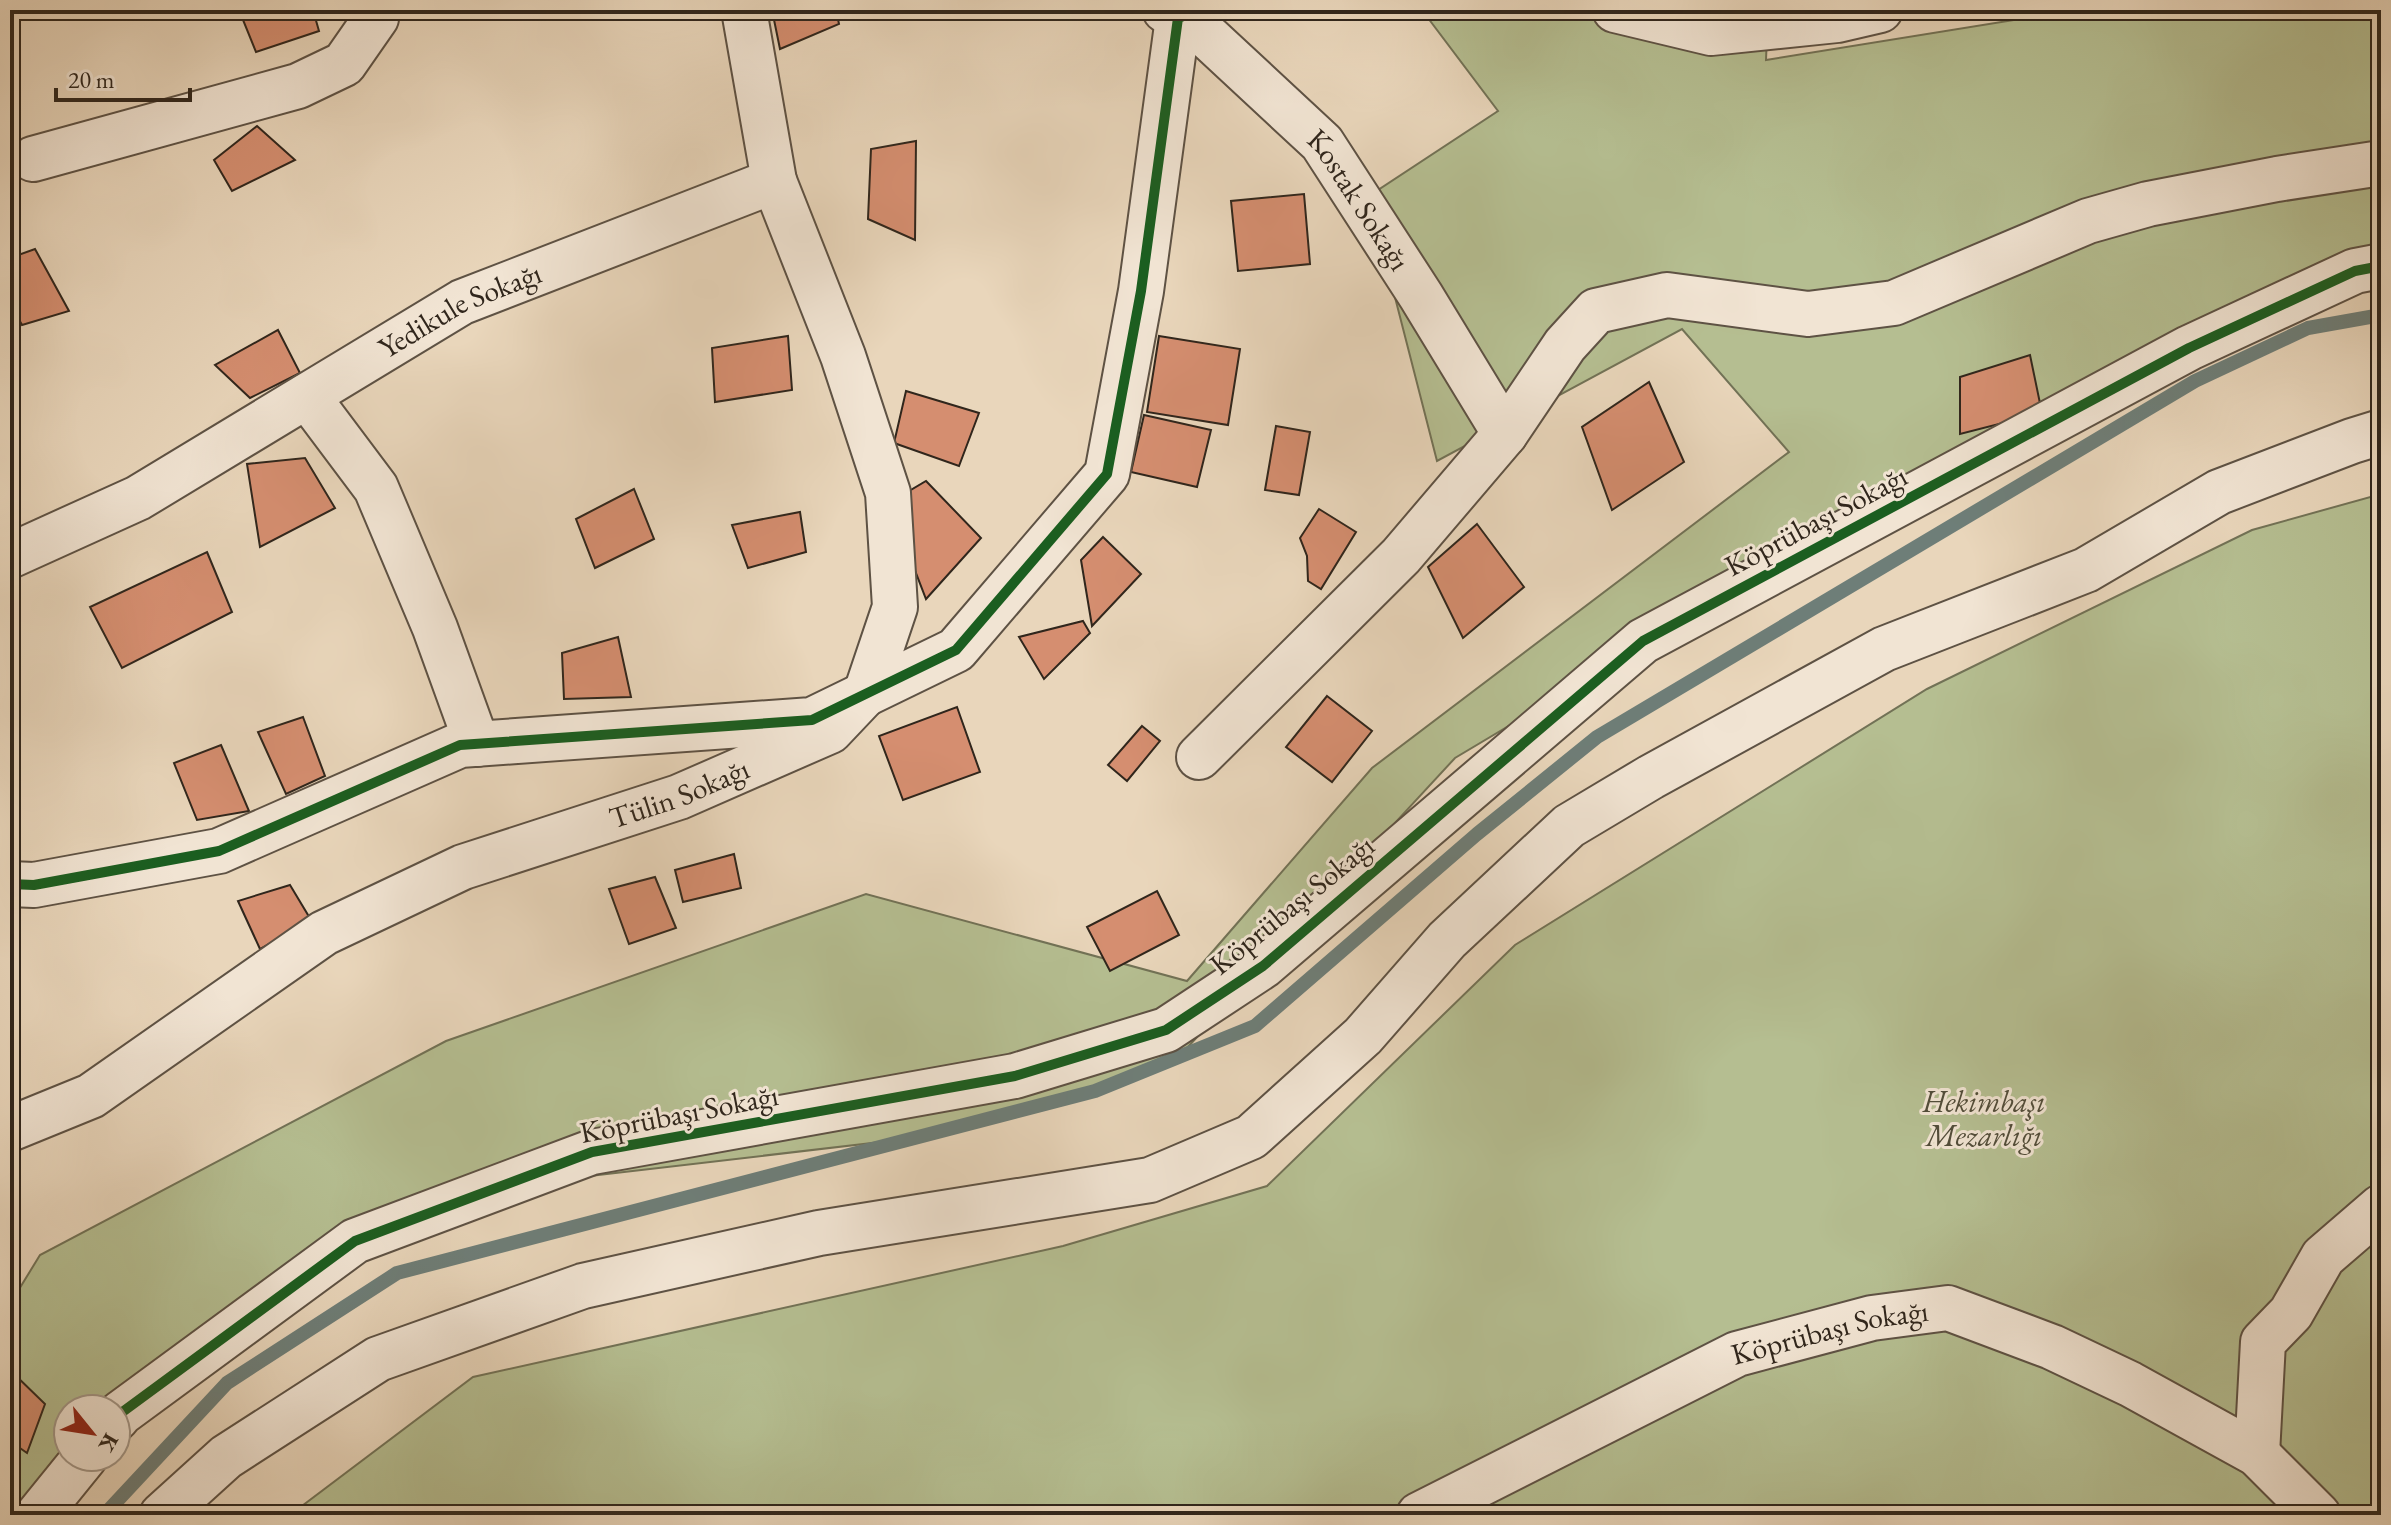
<svg xmlns="http://www.w3.org/2000/svg" width="2391" height="1525" viewBox="0 0 2391 1525" font-family="'EB Garamond',serif">
  <style>
    .green { fill: #b5be91; stroke: #727256; stroke-width: 2 }
    .lines { fill: none; stroke-linecap: round; stroke-linejoin: round }
    .stream { stroke: #6e7e78; stroke-width: 14 }
    .building { fill: #d58e70; stroke: #30261c; stroke-width: 2 }
    .minor-casing { stroke: #5e5244; stroke-width: 48 }
    .minor { stroke: #f1e4d3; stroke-width: 44 }
    .cycleway-casing { stroke: #f1e4d3; stroke-width: 15 }
    .cycleway { stroke: #1b5e20; stroke-width: 10 }
    .labels { text-anchor: middle; stroke-width: 6; stroke-linejoin: round; paint-order: stroke }
    .street-label { font-size: 30px; fill: #30261c; stroke: #f1e4d3 }
    .park-label { font-size: 30px; font-style: italic; fill: #514c39; stroke: #f1e4d3 }
  </style>
  <rect width="100%" height="100%" fill="#e9d6bb"/>
  <filter id="stains"><feTurbulence type="fractalNoise" baseFrequency=".0025" numOctaves="4"/><feColorMatrix values="0 0 0 0 .2 0 0 0 0 .09 0 0 0 0 .02 0 0 0 .5 -.17"/></filter>
  <radialGradient id="worn" r=".72"><stop offset=".6" stop-color="#630" stop-opacity="0"/><stop offset="1" stop-color="#630" stop-opacity=".3"/></radialGradient>
  <g class="green">
    <polygon points="1422,10 1768,10 1766,60 2076,10 2381,10 2381,251 2054,400 1455,758 1174,1062 932,1136 453,1192 116,1409 68,1409 68,1457 25,1515 10,1515 10,1304 40,1255 446,1041 866,894 1187,981 1372,768 1789,452 1682,329 1437,461 1369,196 1498,111"/>
    <polygon points="2381,494 2381,1515 290,1515 473,1377 1063,1246 1267,1186 1515,945 1927,689 2252,530"/>
  </g>
  <g class="lines">
    <polyline class="stream" points="104,1515 227,1383 397,1273 1095,1091 1255,1026 1477,834 1597,737 2195,381 2308,328 2381,315"/>
  </g>
  <g class="building">
    <polygon points="239,10 313,10 319,31 256,52"/>
    <polygon points="772,10 836,10 839,24 780,49"/>
    <polygon points="257,126 295,160 232,191 214,160"/>
    <polygon points="916,141 915,240 868,219 871,149"/>
    <polygon points="1304,194 1310,264 1238,271 1231,201"/>
    <polygon points="35,249 69,311 22,325 10,303 10,258"/>
    <polygon points="278,330 300,373 250,398 215,365"/>
    <polygon points="788,336 792,390 715,402 712,348"/>
    <polygon points="1159,336 1240,349 1228,425 1147,412"/>
    <polygon points="2030,355 2042,413 1960,434 1960,377"/>
    <polygon points="1649,382 1684,462 1612,510 1582,427"/>
    <polygon points="906,391 979,413 959,466 894,443"/>
    <polygon points="1144,415 1211,430 1197,487 1131,472"/>
    <polygon points="1276,426 1310,432 1299,495 1265,490"/>
    <polygon points="305,458 335,508 260,547 247,464"/>
    <polygon points="926,481 981,538 926,599 889,503"/>
    <polygon points="634,489 654,539 595,568 576,519"/>
    <polygon points="1319,509 1356,532 1321,589 1308,581 1307,556 1300,538"/>
    <polygon points="800,512 806,552 748,568 732,525"/>
    <polygon points="1477,524 1524,587 1463,638 1428,567"/>
    <polygon points="1103,537 1141,574 1092,626 1081,560"/>
    <polygon points="207,552 232,612 122,668 90,607"/>
    <polygon points="1083,621 1090,633 1044,679 1019,637"/>
    <polygon points="618,637 631,697 564,699 562,653"/>
    <polygon points="1327,696 1372,731 1332,782 1286,747"/>
    <polygon points="957,707 980,772 903,800 879,736"/>
    <polygon points="303,717 325,776 286,794 258,732"/>
    <polygon points="1142,726 1160,741 1127,781 1108,765"/>
    <polygon points="221,745 249,811 197,820 174,763"/>
    <polygon points="734,854 741,888 683,902 675,870"/>
    <polygon points="655,877 676,928 629,944 609,889"/>
    <polygon points="290,885 311,920 260,949 238,901"/>
    <polygon points="1157,891 1179,935 1110,971 1087,927"/>
    <polygon points="10,1370 45,1404 27,1453 10,1441"/>
  </g>
  <g class="lines">
    <g class="minor-casing">
      <g id="minor">
        <path id="s1" d="M 1165,10 L 1209,38 L 1322,143 L 1421,296 L 1505,434"/>
        <polyline points="1615,10 1711,33 1837,20 1880,10"/>
        <polyline points="33,159 298,86 344,64 376,18 375,10"/>
        <polyline points="307,396 376,488 435,628 477,744"/>
        <path id="s2" d="M 10,556 L 138,498 L 462,302 L 774,181 L 744,10"/>
        <polyline points="1199,757 1401,556 1505,434 1565,345 1596,311 1667,295 1808,314 1894,303 2088,221 2148,204 2277,179 2381,163"/>
        <polyline points="10,884 34,885 219,851 460,745 812,720 956,650 1107,474 1141,291 1178,18 1199,10"/>
        <path id="s3" d="M 10,1129 L 91,1096 L 324,933 L 463,867 L 679,797 L 830,731 L 866,693 L 895,607 L 888,493 L 843,356 L 774,181"/>
        <polyline points="116,1419 121,1413 355,1241 592,1152 1015,1076 1166,1030 1263,966 1643,641 2189,348 2355,271 2381,266"/>
        <polyline points="2257,1454 2263,1342 2291,1313 2323,1257 2381,1207"/>
        <polyline points="38,1515 85,1457"/>
        <polyline points="162,1515 226,1457 378,1359 583,1286 819,1233 1150,1180 1251,1137 1363,1036 1447,940 1569,826 1651,777 1884,649 2086,570 2219,492 2352,441 2381,432"/>
        <path id="s4" d="M 1419,1515 L 1737,1354 L 1872,1318 L 1948,1308 L 2052,1347 L 2130,1384 L 2257,1454 L 2318,1515"/>
      </g>
    </g>
    <use href="#minor" class="minor"/>
    <g class="cycleway-casing">
      <g id="cycleway">
        <polyline points="10,884 34,885 219,851 460,745 812,720 956,650 1107,474 1141,291 1178,18 1199,10"/>
        <polyline points="116,1419 121,1413 355,1241 592,1152 1015,1076 1166,1030 1263,966 1643,641 2189,348 2355,271 2381,266"/>
      </g>
    </g>
    <use href="#cycleway" class="cycleway"/>
  </g>
  <g class="labels">
    <g class="street-label">
      <text dy="10" stroke="none"><textPath href="#s1" startOffset="274">Kostak Sokağı</textPath></text>
      <text dy="10" stroke="none"><textPath href="#s2" startOffset="514">Yedikule Sokağı</textPath></text>
      <text transform="translate(1816 521) rotate(-28)" y="10">Köprübaşı Sokağı</text>
      <text dy="10" stroke="none"><textPath href="#s3" startOffset="754">Tülin Sokağı</textPath></text>
      <text transform="translate(1292 905) rotate(-39)" y="10">Köprübaşı Sokağı</text>
      <text transform="translate(679 1114) rotate(-11)" y="10">Köprübaşı Sokağı</text>
      <text dy="10" stroke="none"><textPath href="#s4" startOffset="452">Köprübaşı Sokağı</textPath></text>
    </g>
    <g class="park-label">
      <text x="1984" y="1112">Hekimbaşı<tspan x="1984" dy="34">Mezarlığı</tspan></text>
    </g>
  </g>
  <rect width="2391" height="1525" fill="none" stroke="#e9d6bb" stroke-width="40"/>
  <rect x="12" y="12" width="2367" height="1501" fill="none" stroke="#30261c" stroke-width="4"/>
  <rect x="20" y="20" width="2351" height="1485" fill="none" stroke="#30261c" stroke-width="2"/>
  <g transform="translate(92 1433) rotate(120)"><circle r="38" fill="#f1e4d3" stroke="#a4988a" stroke-width="2"/>
  <path d="M0-6L14 30L0 20L-14 30Z" fill="#8f2418"/>
  <text y="-12" font-size="22" font-weight="bold" text-anchor="middle" fill="#30261c">K</text>
  </g>
  <path d="M56 88v12h134v-12" fill="none" stroke="#30261c" stroke-width="4"/>
  <text x="68" y="88" font-size="24" fill="#30261c" stroke="#f1e4d3" stroke-width="6" paint-order="stroke">20 m</text>
  <rect width="100%" height="100%" filter="url(#stains)"/>
  <rect width="100%" height="100%" fill="url(#worn)"/>
</svg>
